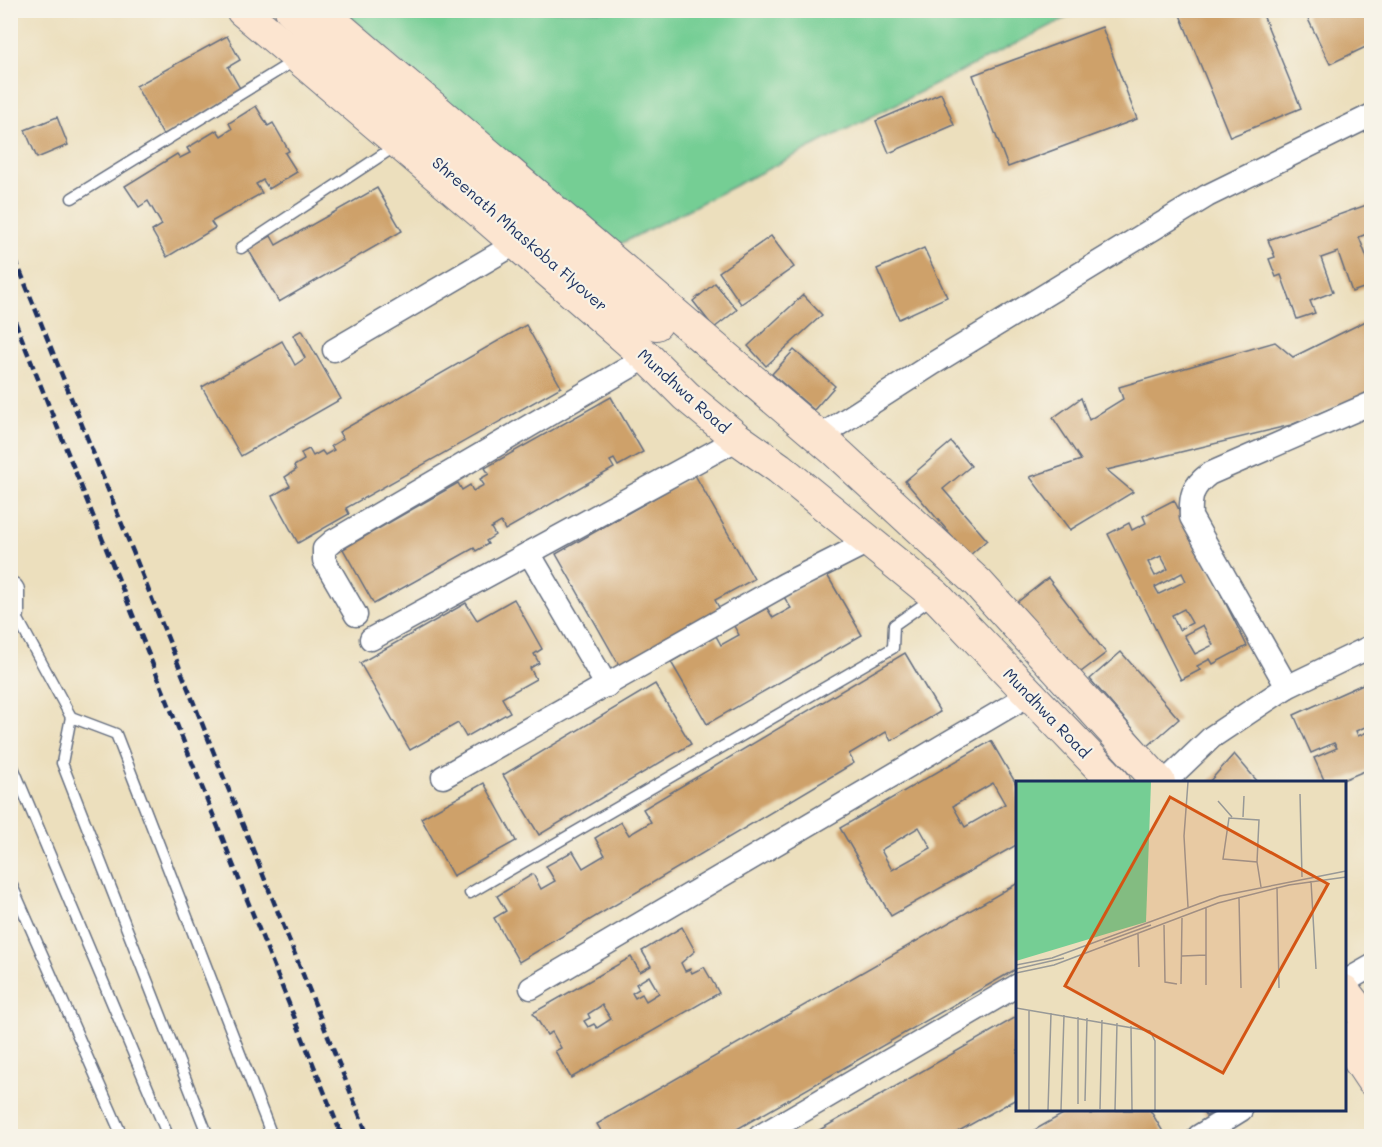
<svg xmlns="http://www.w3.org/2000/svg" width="1382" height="1147" viewBox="0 0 1382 1147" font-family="Mali,sans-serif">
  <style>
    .green { fill: #75ce94; stroke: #487e79; stroke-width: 1.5 }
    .building { fill: #cea16b; fill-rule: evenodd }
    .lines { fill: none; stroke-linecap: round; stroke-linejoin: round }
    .service-casing { stroke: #646d7f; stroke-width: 13 }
    .minor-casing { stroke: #646d7f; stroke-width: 25 }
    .tertiary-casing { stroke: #646d7f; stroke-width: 31 }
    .secondary-casing { stroke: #646d7f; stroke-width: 34 }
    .service { stroke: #fff; stroke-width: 10 }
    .minor { stroke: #fff; stroke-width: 22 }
    .tertiary { stroke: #fff; stroke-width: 28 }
    .secondary { stroke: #fce5d0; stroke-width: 32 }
    .rail { stroke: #1b2f5e; stroke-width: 4.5; stroke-dasharray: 9 4.5; stroke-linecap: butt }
    .labels { text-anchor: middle; stroke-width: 4.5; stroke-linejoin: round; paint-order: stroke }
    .street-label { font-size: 16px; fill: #1b2f5e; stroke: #f7f3e8 }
    .inset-road { fill: none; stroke: #989997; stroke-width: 1.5 }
    .view { fill: #d45514; fill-opacity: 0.15; stroke: #d45514; stroke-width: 3 }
    .inset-edge { fill: none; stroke: #1b2f5e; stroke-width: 3 }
  </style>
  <rect width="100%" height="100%" fill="#f7f3e8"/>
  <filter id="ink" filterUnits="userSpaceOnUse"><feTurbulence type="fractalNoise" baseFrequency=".0167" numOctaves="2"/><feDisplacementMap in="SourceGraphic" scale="12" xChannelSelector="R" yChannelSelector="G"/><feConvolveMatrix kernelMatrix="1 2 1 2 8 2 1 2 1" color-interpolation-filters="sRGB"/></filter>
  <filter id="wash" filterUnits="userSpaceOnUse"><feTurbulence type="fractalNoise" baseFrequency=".008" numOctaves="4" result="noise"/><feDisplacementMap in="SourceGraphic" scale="24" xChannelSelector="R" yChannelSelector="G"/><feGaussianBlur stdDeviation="1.35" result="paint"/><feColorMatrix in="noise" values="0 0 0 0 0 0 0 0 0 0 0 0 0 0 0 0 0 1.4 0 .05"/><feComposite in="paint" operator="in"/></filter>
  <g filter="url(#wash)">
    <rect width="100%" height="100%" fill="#ecdfbd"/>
    <polygon class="green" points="344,11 1080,11 606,251"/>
    <g id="blocks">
      <g class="building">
        <polygon points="1178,10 1261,10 1301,108 1230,137"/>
        <polygon points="1315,10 1372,10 1372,44 1330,64 1306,15"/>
        <polygon points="1102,27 1137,119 1008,167 973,75"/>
        <polygon points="227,36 240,60 228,67 242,92 163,135 136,86"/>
        <polygon points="941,93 954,125 889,153 876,121"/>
        <polygon points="256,106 268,126 273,123 289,151 285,153 297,172 269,189 263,180 256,184 262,193 211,222 215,228 167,257 152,231 162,225 148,201 139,207 125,186 177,154 180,158 190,153 187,148 217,130 221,136 232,129 229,123"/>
        <polygon points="57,117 68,145 37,158 25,130"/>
        <polygon points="377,188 402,231 279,302 248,249 271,236 276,245"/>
        <polygon points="1372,203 1372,232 1359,237 1372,271 1372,285 1352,292 1338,252 1321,258 1333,292 1310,301 1315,313 1297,319 1281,275 1276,277 1269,259 1275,257 1268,240"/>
        <polygon points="771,236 794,267 741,304 719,272"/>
        <polygon points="924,248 947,297 899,319 877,269"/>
        <polygon points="715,283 737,310 714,328 693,301"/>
        <polygon points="803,295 822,315 766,366 748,346"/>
        <polygon points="1372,318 1372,392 1291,425 1107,470 1133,492 1070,530 1030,477 1081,460 1053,418 1081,398 1089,420 1123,399 1119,387 1275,342 1293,357"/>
        <polygon points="526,325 561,387 346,508 349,514 298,543 272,496 290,486 285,477 296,470 294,466 304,460 301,453 309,449 313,456 322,451 325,455 334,450 331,446 343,439 339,432"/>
        <polygon points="302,330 341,399 241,456 202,387 282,341 295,365 305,358 293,335"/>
        <polygon points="794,350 835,386 814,410 772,374"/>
        <polygon points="611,397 643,452 618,466 614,459 610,461 614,468 505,530 501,522 491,528 495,535 486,541 488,544 476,551 474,548 374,604 343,549 458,483 462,490 470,485 473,491 484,485 480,479 489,474 485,468"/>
        <polygon points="951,442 971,466 943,489 987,540 969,556 905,481"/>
        <polygon points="695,475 754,579 715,600 723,615 623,672 556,554"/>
        <path d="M 1174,500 L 1247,646 L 1213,664 L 1210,659 L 1197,666 L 1200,670 L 1181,680 L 1108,534 L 1129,523 L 1132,530 L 1146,523 L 1143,516 ZM 1161,556 L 1168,569 L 1155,576 L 1148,562 ZM 1182,573 L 1186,581 L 1159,594 L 1155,587 ZM 1184,609 L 1192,623 L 1179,630 L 1172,615 ZM 1203,625 L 1213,645 L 1195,654 L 1184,635 Z"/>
        <polygon points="826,573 862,635 707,724 671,662 716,636 721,645 739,635 734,626 767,608 773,618 791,608 784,597"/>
        <polygon points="1048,578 1106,653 1073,678 1015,604"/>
        <polygon points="514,599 542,649 534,654 539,663 530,668 536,679 502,698 510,712 466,737 458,723 410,750 360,663 466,603 477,620"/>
        <polygon points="1121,652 1179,719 1148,746 1090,679"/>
        <polygon points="905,653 940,712 891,741 886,732 849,754 854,763 519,962 494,918 506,911 497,896 533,874 541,889 555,881 546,866 573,851 583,868 605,855 595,838 621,822 629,835 651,822 643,809"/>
        <polygon points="1372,680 1372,724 1356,731 1358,736 1372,730 1372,768 1338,782 1325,782 1314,758 1337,748 1334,743 1311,753 1294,715"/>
        <polygon points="655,684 691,744 539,835 503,775"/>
        <path d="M 991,741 L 1018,787 L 1018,844 L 891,916 L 840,828 ZM 993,783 L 1005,804 L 965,827 L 953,806 ZM 919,827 L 931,848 L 892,870 L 881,850 Z"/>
        <polygon points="1234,754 1258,782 1209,782"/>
        <polygon points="484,783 516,841 453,876 421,818"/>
        <polygon points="1018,883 1018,968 725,1136 604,1136 597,1124"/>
        <path d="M 682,927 L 695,951 L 681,963 L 685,971 L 690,969 L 692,973 L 704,967 L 719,993 L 571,1078 L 555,1051 L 561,1048 L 552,1032 L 547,1035 L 533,1013 L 631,957 L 640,972 L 651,966 L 642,951 ZM 649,976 L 659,993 L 646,1001 L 642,994 L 635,998 L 632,993 L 639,989 L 636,984 ZM 602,1005 L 611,1019 L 597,1028 L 594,1024 L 588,1027 L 584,1021 L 590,1018 L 588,1014 Z"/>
        <polygon points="1018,1016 1018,1098 950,1136 809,1136"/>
        <polygon points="1070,1110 1088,1110 1091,1114 1097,1110 1150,1110 1165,1135 1024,1136"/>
        <polygon points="1202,1110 1217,1110 1206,1116"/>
      </g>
    </g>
  </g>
  <g filter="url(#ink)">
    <use href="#blocks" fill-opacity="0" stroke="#646d7f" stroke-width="1.5"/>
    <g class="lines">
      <g class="service-casing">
        <g id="service">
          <polyline points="72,198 297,59"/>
          <polyline points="241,248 397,145"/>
          <polyline points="14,612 71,717 62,763 208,1136"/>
          <polyline points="71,717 116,734 272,1136"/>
          <polyline points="10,760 168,1136"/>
          <polyline points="10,881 122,1136"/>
          <polyline points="470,893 893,648 894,625 934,597"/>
        </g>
      </g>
      <g class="minor-casing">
        <g id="minor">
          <polyline points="334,350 515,244"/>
          <polyline points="819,437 934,363 1207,196 1372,115"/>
          <polyline points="529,553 607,686"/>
          <polyline points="356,615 324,560 324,549 333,541 647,357"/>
          <polyline points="371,639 738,439"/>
          <polyline points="1287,687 1372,646"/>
          <polyline points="443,777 785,584 870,541"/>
          <path d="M 1165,782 L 1212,737 L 1287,687 L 1191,517 C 1190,496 1192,487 1209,474 L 1372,403"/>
          <polyline points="1344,982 1372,966"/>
          <polyline points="531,988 1029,695"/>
          <polyline points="760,1136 1018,985"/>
          <polyline points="1199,1136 1241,1110"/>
        </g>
      </g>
      <g class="tertiary-casing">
        <polyline id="tertiary" points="10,591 10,613"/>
      </g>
      <g class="secondary-casing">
        <g id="secondary">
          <polyline points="242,10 479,211 647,357 686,396 738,439 779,468 936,596 1114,782"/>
          <polyline points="291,10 512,210 656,324"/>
          <polyline points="319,10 833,449 978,583 1159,782"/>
          <polyline points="1344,991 1372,1027"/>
          <polyline points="1344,1038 1372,1080"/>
        </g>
      </g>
      <use href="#service" class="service"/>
      <use href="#minor" class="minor"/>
      <use href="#tertiary" class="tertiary"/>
      <use href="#secondary" class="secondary"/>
      <g class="rail">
        <polyline points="10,246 368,1136"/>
        <polyline points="10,309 342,1136"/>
      </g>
    </g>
  </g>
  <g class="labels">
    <g class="street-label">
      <text transform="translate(520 234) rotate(41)" y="6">Shreenath Mhaskoba Flyover</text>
      <text transform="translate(684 391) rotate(42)" y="6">Mundhwa Road</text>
      <text transform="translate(1047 713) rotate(46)" y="6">Mundhwa Road</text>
    </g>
  </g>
  <g transform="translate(1016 781)">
    <rect width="330" height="330" fill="#ecdfbd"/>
    <path d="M 0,1 L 135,1 L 130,141 L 0,180 Z" fill="#75ce94"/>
    <path class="inset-road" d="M 284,13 L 286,96M 202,20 L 216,36M 330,28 L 330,66M 227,36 L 228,15M 241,81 L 243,39 L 213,37 L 207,78 L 241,81 L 245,106M 295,100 L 300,188M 261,106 L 263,207M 223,117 L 225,207M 172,126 L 168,55 L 172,1M 148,144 L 149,201 L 161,203M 122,153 L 123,186M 88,161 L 135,144M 166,175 L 190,174M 0,184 L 36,177 L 204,115 L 330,90M 0,188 L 48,177M 0,192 L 38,184 L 202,122 L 273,104 L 330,96M 165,203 L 166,137M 190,204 L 190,127M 0,227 L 134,250 L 139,260 L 139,329M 115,245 L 116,329M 69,320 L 71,237M 62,323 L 62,236M 84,328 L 86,239M 13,329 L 13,229M 32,329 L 35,232M 45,329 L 48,234M 99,329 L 101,242"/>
    <path class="view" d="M 154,16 L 312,103 L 207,292 L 49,205 Z"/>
    <rect width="330" height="330" class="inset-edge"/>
  </g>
  <rect width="1382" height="1147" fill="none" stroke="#f7f3e8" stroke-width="36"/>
</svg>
